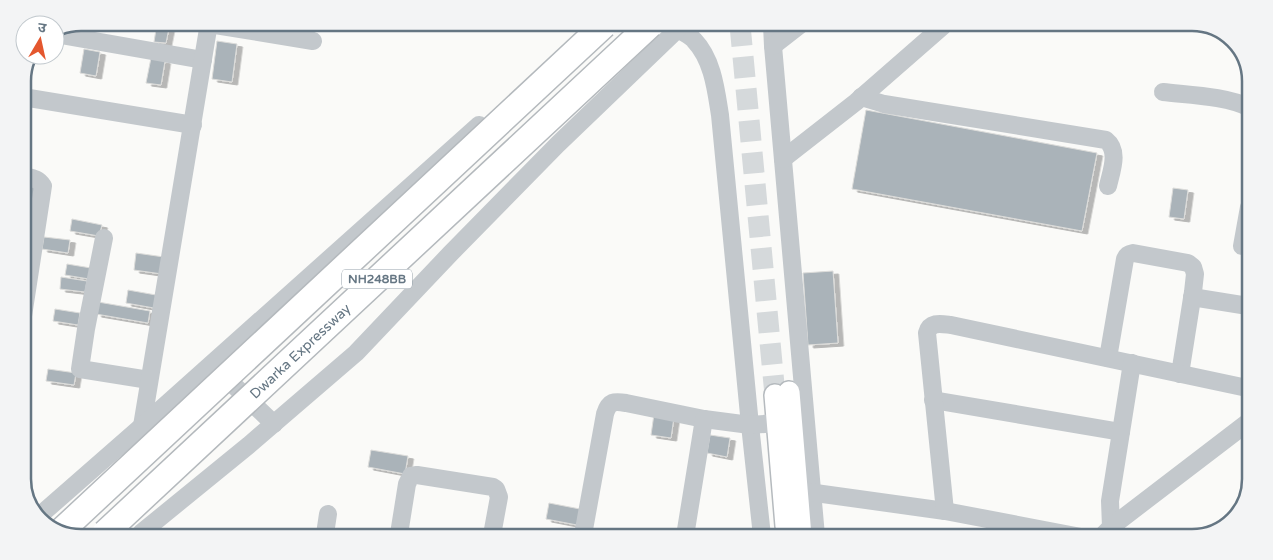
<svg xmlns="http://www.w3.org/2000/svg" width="1273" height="560" viewBox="0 0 1273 560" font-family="'Varela Round','Noto Sans Devanagari',sans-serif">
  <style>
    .building { fill: #aab3b9; stroke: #dcdcda; filter: url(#shadow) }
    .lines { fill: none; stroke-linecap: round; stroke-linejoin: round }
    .major-tunnel { stroke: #d5d9db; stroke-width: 21; stroke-dasharray: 21 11; stroke-linecap: butt }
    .major-casing { stroke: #b5babe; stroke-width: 24 }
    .minor { stroke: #c3c8cc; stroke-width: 18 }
    .major { stroke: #fff; stroke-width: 21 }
    .highway-bridge-casing { stroke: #b4b9bd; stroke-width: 28; stroke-linecap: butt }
    .highway-bridge { stroke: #fff; stroke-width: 25 }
    .labels { text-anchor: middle; stroke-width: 5; stroke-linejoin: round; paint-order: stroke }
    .shield { fill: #fff; stroke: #939fa8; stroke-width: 1 }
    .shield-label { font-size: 12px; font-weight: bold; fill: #657683 }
    .street-label { font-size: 14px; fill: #657683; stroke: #fff }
    .rim { fill: none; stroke: #657683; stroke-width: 2.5 }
  </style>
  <defs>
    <filter id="shadow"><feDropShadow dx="5.5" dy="3" stdDeviation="0" flood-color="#0004"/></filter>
  </defs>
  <rect width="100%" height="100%" fill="#fafaf8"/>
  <g class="building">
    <polygon points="157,23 170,23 166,43 154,42"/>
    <polygon points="217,41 237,44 232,82 212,79"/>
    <polygon points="84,49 100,52 96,76 80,73"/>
    <polygon points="151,58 165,61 161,85 146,83"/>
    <polygon points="866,110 1097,153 1082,231 852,189"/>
    <polygon points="23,182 36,184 34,201 23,199"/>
    <polygon points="1173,188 1188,190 1184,219 1169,217"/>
    <polygon points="72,219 102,225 99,236 70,231"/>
    <polygon points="23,220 31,221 28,235 23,234"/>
    <polygon points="44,237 70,240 68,253 42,249"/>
    <polygon points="136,253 164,257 162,274 134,270"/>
    <polygon points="67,264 91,268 89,279 65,275"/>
    <polygon points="833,271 838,343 808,345 803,273"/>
    <polygon points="61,277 87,281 85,292 60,289"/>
    <polygon points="128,290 156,295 154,308 126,303"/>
    <polygon points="98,302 150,311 148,323 96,314"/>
    <polygon points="55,309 80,313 78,325 53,321"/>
    <polygon points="48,369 76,373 74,385 46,381"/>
    <polygon points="654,414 674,417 671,438 651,435"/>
    <polygon points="710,435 730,438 727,457 707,453"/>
    <polygon points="371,450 408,456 405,474 368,467"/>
    <polygon points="549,503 580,509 577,525 546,519"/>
  </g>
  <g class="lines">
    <polyline class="major-tunnel" points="740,25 775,395"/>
    <g class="major-casing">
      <g id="major">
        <polyline points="789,392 801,536"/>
        <polyline points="775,395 786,526"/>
      </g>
    </g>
    <g class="minor">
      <polyline points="209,24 313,41"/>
      <polyline points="772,25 773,46 816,536"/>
      <path d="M 677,29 C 683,32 690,35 694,40 C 713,60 716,90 720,115 L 750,425 L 762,536"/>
      <polyline points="55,34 203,60"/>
      <polyline points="773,46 800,25"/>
      <path d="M 1163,92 C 1189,95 1228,96 1250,108"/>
      <polyline points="23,97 193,125"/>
      <path d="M 861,97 L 884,104 L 1106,140 C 1120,151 1111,172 1108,186"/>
      <polyline points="783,159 856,102 943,26"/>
      <path d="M 23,176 C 32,178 38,178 43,186 L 23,316"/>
      <polyline points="104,238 86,329 80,369 149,380"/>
      <polyline points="1242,246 1249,207"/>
      <polyline points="1192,297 1248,306"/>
      <path d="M 1108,358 L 1125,259 C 1127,255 1128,254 1133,253 L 1188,263 L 1193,267 L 1195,274 L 1193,292 L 1180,374"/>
      <polyline points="218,370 274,424"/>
      <polyline points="933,400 1121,432"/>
      <polyline points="142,426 209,23"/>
      <polyline points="801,491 945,511 1081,537"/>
      <path d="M 945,511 L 927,333 C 930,321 942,324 951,325 L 1247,388"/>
      <polyline points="38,517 142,426 479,125"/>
      <polyline points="1111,527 1110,501 1132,363"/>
      <polyline points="141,533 249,445 356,353 450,254 558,144 682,25"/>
      <polyline points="325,534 328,514"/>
      <polyline points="399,534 407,484 411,476 417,475 493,487 496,489 499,497 492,535"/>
      <path d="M 583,535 L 605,414 C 609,401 614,401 626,403 L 704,419 L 750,425 L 790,422"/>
      <polyline points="685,536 704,419"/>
      <polyline points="1101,537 1111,527 1247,423"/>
    </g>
    <use href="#major" class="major"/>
    <g class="highway-bridge-casing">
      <g id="highway-bridge">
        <polyline points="59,533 604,25"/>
        <polyline points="105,533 650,25"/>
      </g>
    </g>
    <use href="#highway-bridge" class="highway-bridge"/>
  </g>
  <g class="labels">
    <rect class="shield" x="342" y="269.5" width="70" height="19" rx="4"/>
    <g class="shield-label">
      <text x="377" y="283">NH248BB</text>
    </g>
    <g class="street-label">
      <text transform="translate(300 351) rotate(-43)" y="5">Dwarka Expressway</text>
    </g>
  </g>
  <path d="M0 0H1273V560H0ZM81 31H1192A50 50 0 0 1 1242 81V479A50 50 0 0 1 1192 529H81A50 50 0 0 1 31 479V81A50 50 0 0 1 81 31Z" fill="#f3f4f5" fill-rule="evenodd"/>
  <path class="rim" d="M81 31H1192A50 50 0 0 1 1242 81V479A50 50 0 0 1 1192 529H81A50 50 0 0 1 31 479V81A50 50 0 0 1 81 31Z"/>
  <g transform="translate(40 40) rotate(9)"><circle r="24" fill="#ffffff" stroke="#c1c8cd"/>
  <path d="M0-4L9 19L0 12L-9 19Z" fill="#e4572e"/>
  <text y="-8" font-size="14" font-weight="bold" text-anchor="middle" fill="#657683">उ</text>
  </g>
</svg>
